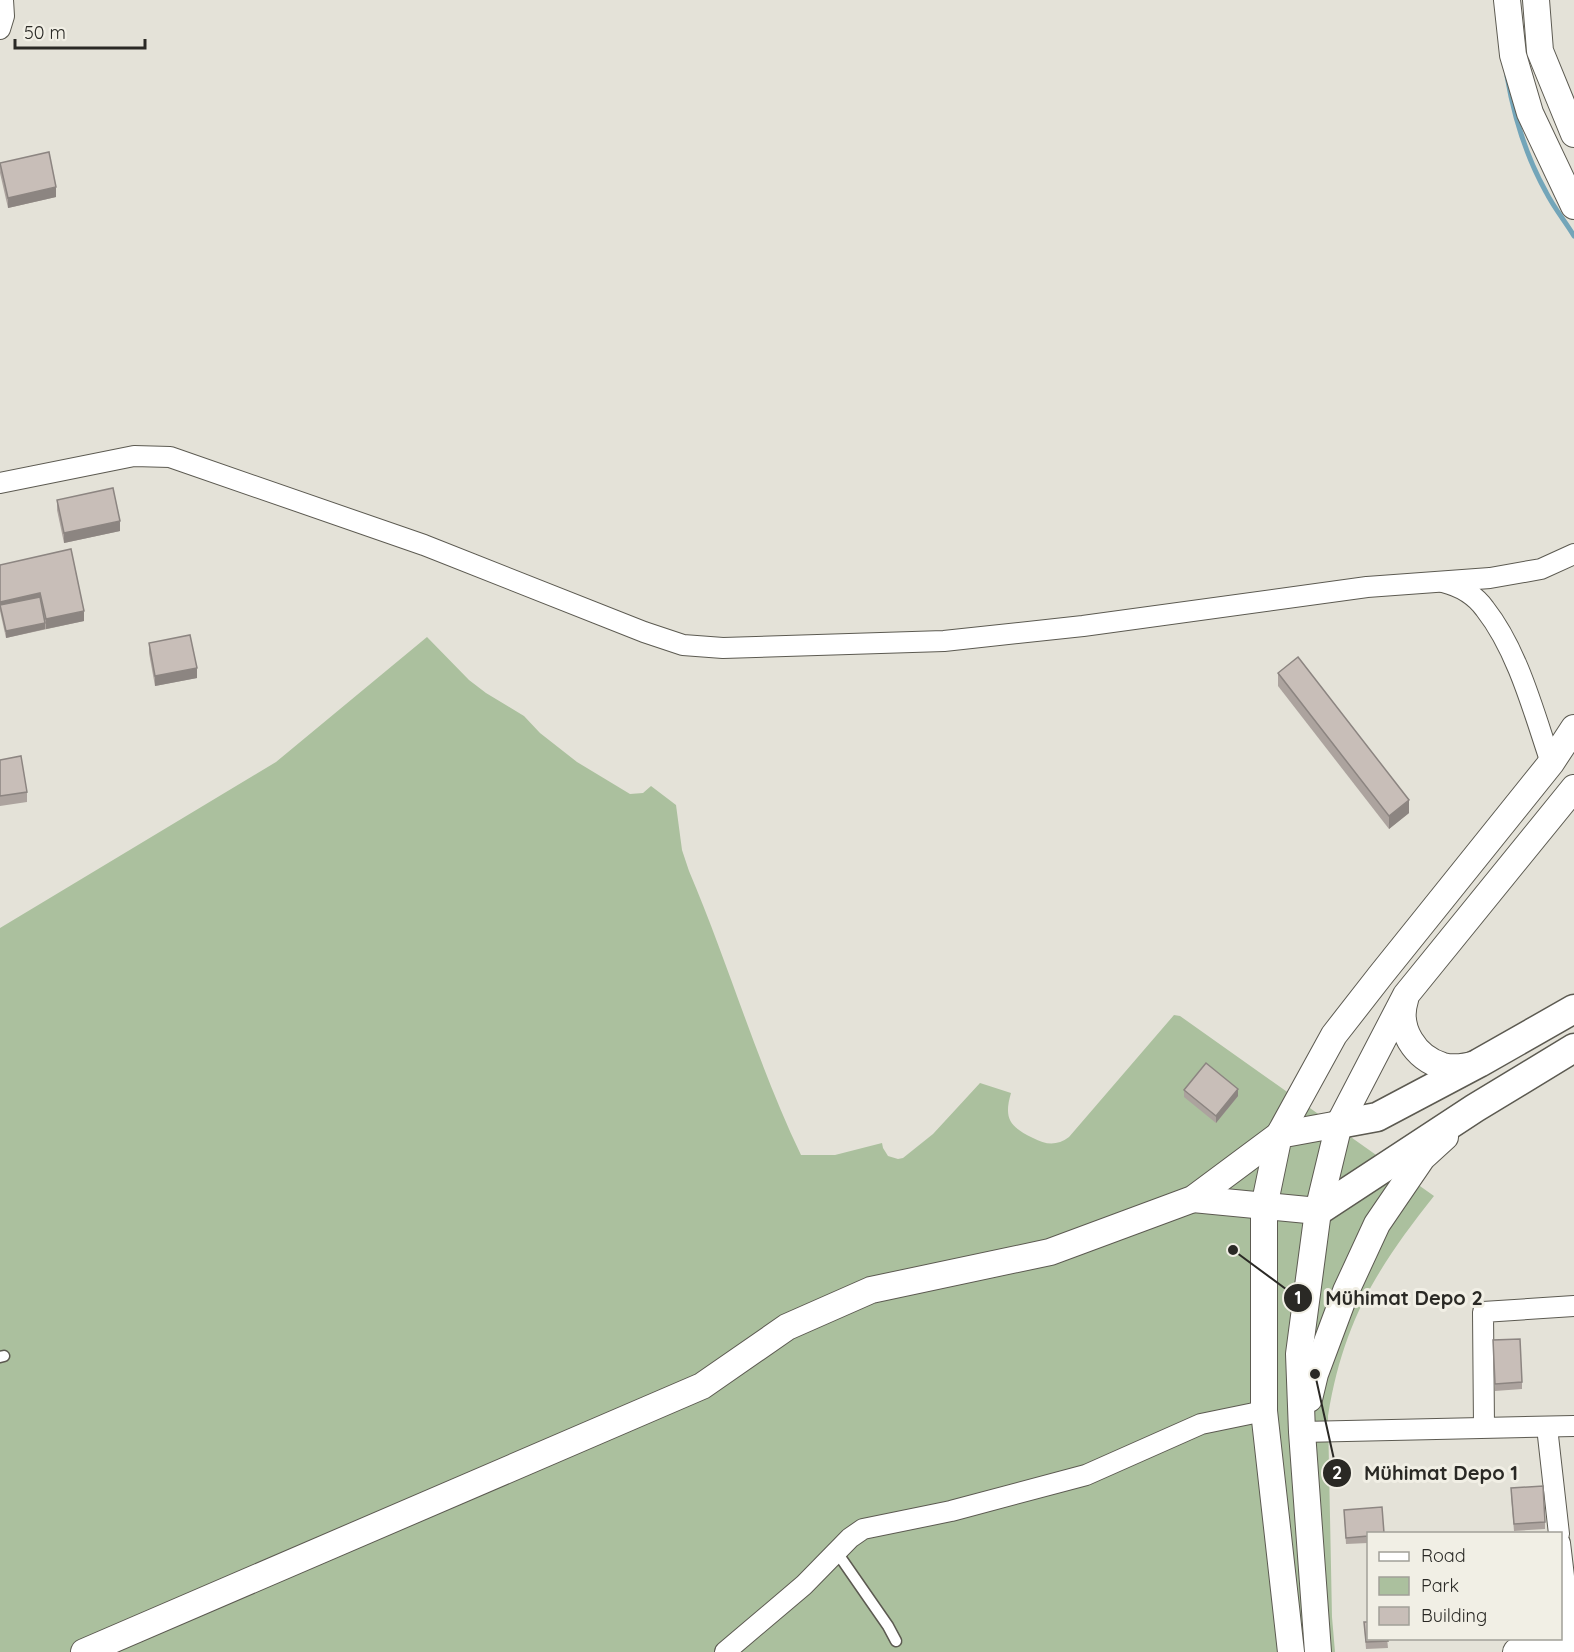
<svg xmlns="http://www.w3.org/2000/svg" width="1574" height="1652" viewBox="0 0 1574 1652" font-family="Quicksand,sans-serif">
  <style>
    .green { fill: #abc09e }
    .lines { fill: none; stroke-linecap: round; stroke-linejoin: round }
    .stream { stroke: #73a5b9; stroke-width: 5 }
    .service-casing { stroke: #5c5a51; stroke-width: 13 }
    .minor-casing { stroke: #5c5a51; stroke-width: 22 }
    .tertiary-casing { stroke: #5c5a51; stroke-width: 28 }
    .secondary-casing { stroke: #5c5a51; stroke-width: 31 }
    .service { stroke: #fff; stroke-width: 10 }
    .minor { stroke: #fff; stroke-width: 20 }
    .tertiary { stroke: #fff; stroke-width: 26 }
    .secondary { stroke: #fff; stroke-width: 28 }
    .wall { fill: #aca39e }
    .shaded-wall { fill: #8c8581 }
    .building { fill: #c8beb8; stroke: #8c8581; stroke-width: 1.5 }
    .leader { fill: none; stroke: #2a2925; stroke-width: 2 }
    .callout-dot { fill: #2a2925; stroke: #f1efe5; stroke-width: 2 }
    .mark-label { font-size: 18px; text-anchor: middle; font-weight: bold; fill: #fff }
    .callout-label { font-size: 20px; text-anchor: middle; font-weight: bold; fill: #2a2925; stroke: #f1efe5; stroke-width: 6; stroke-linejoin: round; paint-order: stroke }
  </style>
  <rect width="100%" height="100%" fill="#e4e2d8"/>
  <path class="green" d="M 427,637 L 469,680 L 486,693 L 524,716 L 540,733 L 577,762 L 630,794 L 643,793 L 651,786 L 676,805 L 682,850 L 689,871 C 729,965 757,1063 801,1155 L 835,1155 L 882,1143 L 883,1148 L 888,1156 L 898,1159 L 903,1158 L 933,1134 L 980,1083 L 1011,1093 C 1003,1120 1011,1127 1033,1138 C 1046,1145 1057,1146 1069,1137 L 1174,1015 L 1180,1016 L 1434,1196 C 1376,1269 1343,1323 1328,1416 L 1332,1617 L 1335,1652 L 0,1652 L 0,928 L 276,762 Z"/>
  <g class="lines">
    <path class="stream" d="M 1507,76 C 1514,117 1526,156 1546,192 C 1554,208 1565,221 1574,236"/>
    <g class="service-casing">
      <g id="service">
        <polyline points="0,1357 4,1356"/>
        <polyline points="836,1551 888,1626 896,1641"/>
      </g>
    </g>
    <g class="minor-casing">
      <g id="minor">
        <polyline points="0,29 4,16 3,0"/>
        <polyline points="0,483 134,456 170,457 424,545 644,632 683,645 723,648 944,641 1083,626 1367,587 1490,578 1541,569 1574,554"/>
        <path d="M 1443,582 C 1459,586 1475,595 1485,609 C 1518,651 1534,713 1551,763"/>
        <polyline points="1484,1427 1483,1312 1574,1306"/>
        <polyline points="1547,1427 1559,1534"/>
        <polyline points="1302,1432 1574,1426"/>
        <polyline points="1560,1543 1572,1644"/>
        <polyline points="725,1652 804,1585 850,1538 863,1529 951,1511 1086,1475 1201,1424 1264,1411"/>
      </g>
    </g>
    <g class="tertiary-casing">
      <g id="tertiary">
        <polyline points="1507,0 1513,55 1530,113 1574,206"/>
        <polyline points="1536,0 1540,51 1574,134"/>
        <path d="M 1405,1000 C 1396,1028 1415,1058 1443,1066 C 1455,1069 1465,1067 1476,1064"/>
        <polyline points="1193,1199 1318,1211 1339,1124 1406,995 1574,788"/>
        <polyline points="1318,1211 1299,1354 1302,1432 1318,1652"/>
        <polyline points="1309,1399 1315,1374 1346,1291 1377,1224 1422,1158 1445,1137"/>
        <polyline points="84,1652 702,1386 787,1327 871,1290 1050,1252 1193,1199 1279,1135 1334,1035 1380,976 1551,763 1574,728"/>
        <polyline points="1291,1652 1264,1411 1264,1207 1279,1135 1339,1124"/>
        <polyline points="1516,1652 1574,1644"/>
      </g>
    </g>
    <g class="secondary-casing">
      <g id="secondary">
        <polyline points="1339,1124 1377,1117 1479,1063 1574,1009"/>
        <polyline points="1318,1211 1475,1108 1574,1048"/>
      </g>
    </g>
    <use href="#service" class="service"/>
    <use href="#minor" class="minor"/>
    <use href="#tertiary" class="tertiary"/>
    <use href="#secondary" class="secondary"/>
  </g>
  <g class="wall">
    <polygon points="0,163 56,197 8,208 0,173"/>
    <polygon points="57,500 120,531 64,543 57,510"/>
    <polygon points="0,565 84,621 6,638 0,611"/>
    <polygon points="149,643 197,678 155,686 149,653"/>
    <polygon points="1278,673 1409,813 1389,829 1278,686"/>
    <polygon points="0,760 27,792 27,802 0,806"/>
    <polygon points="1184,1090 1238,1096 1216,1123 1184,1097"/>
    <polygon points="1493,1347 1522,1382 1522,1389 1495,1391"/>
    <polygon points="1511,1495 1545,1522 1545,1529 1514,1531"/>
    <polygon points="1344,1510 1368,1533 1368,1543 1346,1544"/>
    <polygon points="1364,1622 1387,1638 1388,1648 1366,1649"/>
  </g>
  <g class="shaded-wall">
    <polygon points="56,187 56,197 8,208 8,198"/>
    <polygon points="120,521 120,531 64,543 64,533"/>
    <polygon points="40,593 40,603 0,605 0,602"/>
    <polygon points="84,611 84,621 46,629 46,619"/>
    <polygon points="45,623 45,629 6,638 6,631"/>
    <polygon points="197,668 197,678 155,686 155,676"/>
    <polygon points="1409,800 1409,813 1389,829 1389,816"/>
    <polygon points="1238,1089 1238,1096 1216,1123 1216,1116"/>
  </g>
  <g class="building">
    <polygon points="49,152 56,187 8,198 0,163"/>
    <polygon points="113,488 120,521 64,533 57,500"/>
    <polygon points="71,549 84,611 46,619 40,593 0,602 0,565"/>
    <polygon points="40,597 45,623 6,631 0,605"/>
    <polygon points="190,635 197,668 155,676 149,643"/>
    <polygon points="1298,657 1409,800 1389,816 1278,673"/>
    <polygon points="21,756 27,792 0,796 0,760"/>
    <polygon points="1206,1063 1238,1089 1216,1116 1184,1090"/>
    <polygon points="1520,1339 1522,1382 1495,1384 1493,1340"/>
    <polygon points="1543,1486 1545,1522 1514,1524 1511,1488"/>
    <polygon points="1382,1507 1384,1533 1368,1533 1368,1536 1346,1538 1344,1510"/>
    <polygon points="1364,1622 1368,1622 1368,1638 1387,1638 1388,1641 1366,1642"/>
  </g>
  <path class="leader" d="M1233 1250L1298 1298M1315 1374L1337 1473"/>
  <g class="callout-dot">
    <circle cx="1233" cy="1250" r="6"/>
    <circle cx="1315" cy="1374" r="6"/>
    <circle cx="1298" cy="1298" r="15"/>
    <circle cx="1337" cy="1473" r="15"/>
  </g>
  <g class="mark-label">
    <text x="1298" y="1304">1</text>
    <text x="1337" y="1479">2</text>
  </g>
  <g class="callout-label">
    <text x="1404" y="1305">Mühimat Depo 2</text>
    <text x="1441" y="1480">Mühimat Depo 1</text>
  </g>
  <rect x="1367" y="1532" width="195" height="108" fill="#f1efe5" stroke="#a1a098" stroke-width="1.5"/>
  <rect x="1379" y="1552" width="30" height="9" fill="#ffffff" stroke="#a1a098" stroke-width="1.5"/>
  <text x="1421" y="1562" font-size="18" fill="#2a2925">Road</text>
  <rect x="1379" y="1577" width="30" height="18" fill="#abc09e" stroke="#a1a098" stroke-width="1.5"/>
  <text x="1421" y="1592" font-size="18" fill="#2a2925">Park</text>
  <rect x="1379" y="1607" width="30" height="18" fill="#c8beb8" stroke="#a1a098" stroke-width="1.5"/>
  <text x="1421" y="1622" font-size="18" fill="#2a2925">Building</text>
  <path d="M15 39v9h130v-9" fill="none" stroke="#2a2925" stroke-width="3"/>
  <text x="24" y="39" font-size="18" fill="#2a2925" stroke="#f1efe5" stroke-width="4.5" paint-order="stroke">50 m</text>
</svg>
